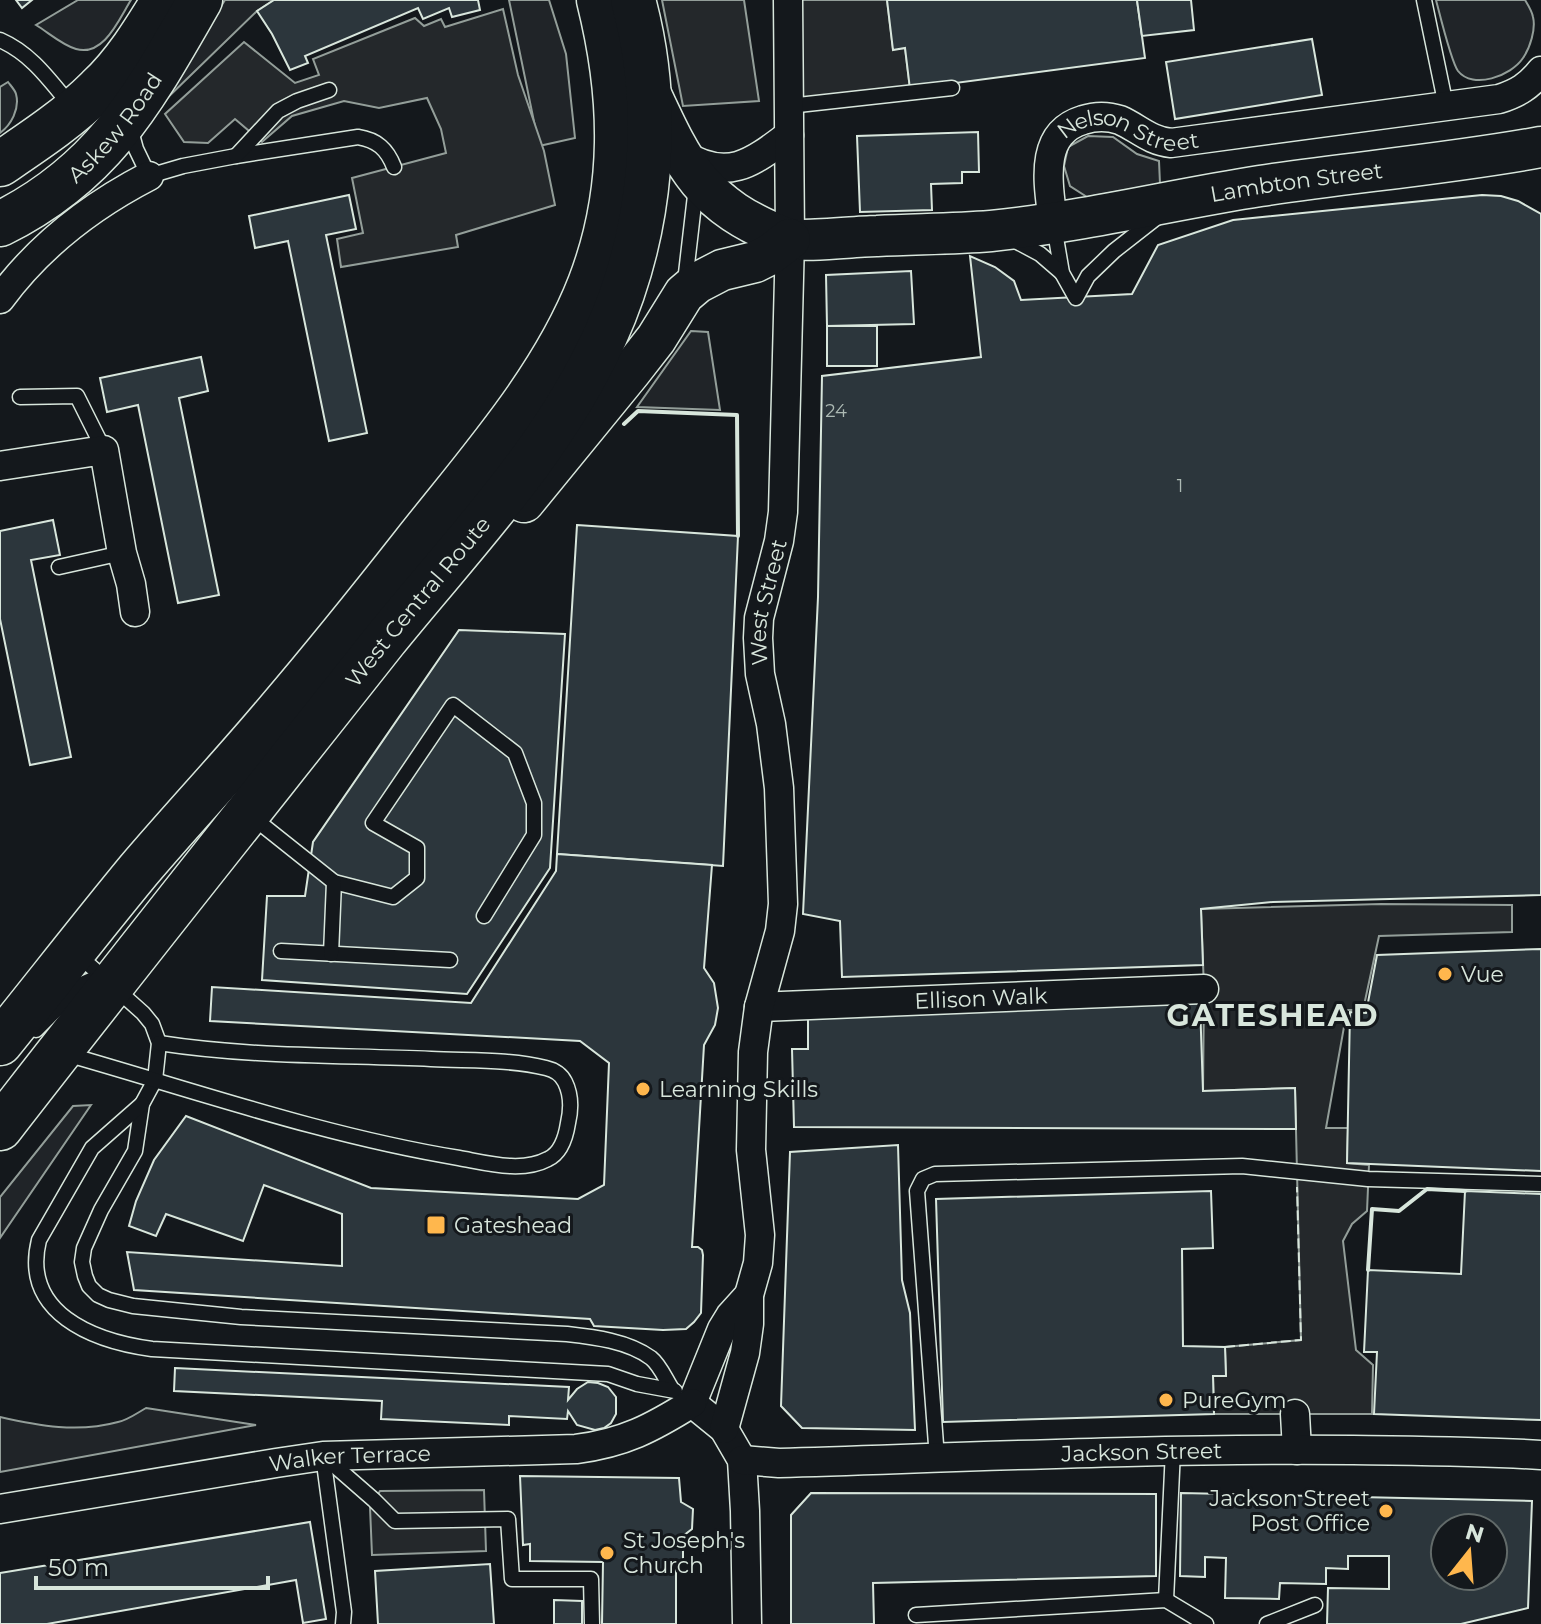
<svg xmlns="http://www.w3.org/2000/svg" width="1541" height="1624" viewBox="0 0 1541 1624" font-family="Montserrat,sans-serif">
  <style>
    .green { fill: #202428; stroke: #939e99; stroke-width: 2 }
    .parking { fill: #24282b; stroke: #939e99; stroke-width: 2 }
    .building { fill: #2c363c; stroke: #d8e6dc; stroke-width: 2; fill-rule: evenodd }
    .lines { fill: none; stroke-linecap: round; stroke-linejoin: round }
    .lane-casing { stroke: #d8e6dc; stroke-width: 17 }
    .street-casing { stroke: #d8e6dc; stroke-width: 31 }
    .secondary-casing { stroke: #d8e6dc; stroke-width: 43 }
    .highway-casing { stroke: #d8e6dc; stroke-width: 47 }
    .lane { stroke: #14181c; stroke-width: 14 }
    .street { stroke: #14181c; stroke-width: 28 }
    .secondary { stroke: #14181c; stroke-width: 40 }
    .highway { stroke: #14181c; stroke-width: 44 }
    .fence { stroke: #d8e6dc; stroke-width: 2; stroke-dasharray: 10 4; stroke-linecap: butt }
    .wall { stroke: #d8e6dc; stroke-width: 4 }
    .poi-dot { fill: #ffb74d; stroke: #14181c; stroke-width: 3 }
    .labels { text-anchor: middle; stroke-width: 6; stroke-linejoin: round; paint-order: stroke }
    .number-label { font-size: 18px; fill: #adbab4 }
    .street-label { font-size: 22px; fill: #d8e6dc; stroke: #14181c }
    .poi-label { font-size: 22px; fill: #d8e6dc; stroke: #14181c; text-anchor: start }
    .district-label { font-size: 30px; font-weight: bold; letter-spacing: 2px; fill: #d8e6dc; stroke: #14181c }
  </style>
  <rect width="100%" height="100%" fill="#14181c"/>
  <g class="green">
    <path d="M 78,0 L 131,0 C 119,19 104,57 76,49 C 62,45 49,33 36,25 Z"/>
    <polygon points="225,0 274,0 257,11 159,106"/>
    <polygon points="509,0 549,0 566,54 575,138 539,146"/>
    <path d="M 1436,0 L 1525,0 C 1528,5 1532,11 1533,17 C 1536,29 1530,48 1523,58 C 1511,76 1473,90 1458,71 C 1451,61 1440,15 1436,0 Z"/>
    <path d="M 8,82 C 11,86 15,90 16,94 C 20,109 11,125 0,133 L 0,87 Z"/>
    <polygon points="1088,136 1113,137 1137,154 1159,161 1160,184 1087,197 1070,186 1064,166 1068,147"/>
    <polygon points="691,331 708,332 720,410 637,407"/>
    <polygon points="91,1105 0,1238 0,1197 73,1106"/>
    <path d="M 146,1408 L 256,1425 L 0,1472 L 0,1417 C 39,1426 78,1433 118,1422 C 128,1420 137,1413 146,1408 Z"/>
  </g>
  <g class="parking">
    <polygon points="662,0 744,0 759,101 683,106"/>
    <polygon points="788,0 887,0 893,49 905,48 910,89 789,106"/>
    <polygon points="503,9 518,75 544,151 555,205 456,235 458,247 341,267 337,239 363,233 352,178 446,153 441,129 427,98 379,108 344,101 292,116 262,142 235,119 208,143 184,142 165,114 244,42 295,83 319,75 313,59 415,18 424,26 441,19 445,27"/>
    <polygon points="1381,904 1512,905 1512,932 1379,936 1363,1010 1347,1010 1326,1128 1348,1128 1347,1163 1369,1165 1367,1211 1352,1224 1343,1241 1356,1350 1373,1365 1372,1414 1214,1414 1213,1376 1226,1375 1225,1347 1301,1340 1295,1088 1203,1091 1204,989 1201,909"/>
    <polygon points="484,1490 486,1551 372,1555 370,1507 380,1491"/>
  </g>
  <g class="building">
    <polygon points="16,0 32,0 22,8"/>
    <polygon points="274,0 478,0 480,10 452,17 449,8 423,19 418,8 305,56 308,63 290,70 272,34 257,11"/>
    <polygon points="887,0 1137,0 1145,58 910,89 905,48 893,50"/>
    <polygon points="1137,0 1191,0 1194,30 1142,36"/>
    <polygon points="1312,39 1322,95 1175,119 1166,62"/>
    <polygon points="978,132 979,172 962,172 962,183 931,184 932,210 860,212 857,136"/>
    <polygon points="349,195 356,229 326,235 367,433 329,441 288,241 255,248 249,216"/>
    <polygon points="1482,195 1501,196 1518,201 1541,214 1541,895 1273,902 1201,909 1203,965 842,977 840,921 803,914 818,597 822,376 981,357 970,256 995,267 1014,281 1021,300 1132,294 1158,245 1233,220"/>
    <polygon points="911,271 914,324 827,326 826,275"/>
    <rect x="827" y="326" width="50" height="40"/>
    <polygon points="201,357 208,391 179,398 219,595 178,603 138,405 107,412 100,378"/>
    <polygon points="53,520 60,555 31,560 71,757 30,765 0,619 0,531"/>
    <polygon points="577,525 738,536 723,866 557,854"/>
    <polygon points="459,630 565,634 550,868 467,994 262,980 267,896 305,896 313,842"/>
    <polygon points="557,854 712,865 704,968 714,983 718,1008 715,1025 704,1045 692,1247 698,1247 702,1250 703,1255 701,1313 694,1322 686,1329 663,1330 594,1326 590,1319 134,1290 127,1252 342,1266 342,1214 264,1185 243,1241 166,1214 156,1236 129,1226 136,1201 154,1160 186,1116 371,1188 578,1199 604,1185 609,1063 580,1041 210,1021 212,987 471,1003 556,871"/>
    <polygon points="1541,949 1541,1171 1347,1163 1350,1012 1366,1013 1377,955"/>
    <polygon points="1200,1003 1203,1091 1295,1088 1296,1129 794,1127 792,1049 808,1049 808,1017"/>
    <polygon points="898,1145 902,1280 910,1313 915,1430 802,1428 781,1406 790,1152"/>
    <polygon points="1211,1191 1213,1248 1182,1249 1183,1346 1225,1347 1226,1376 1213,1376 1214,1414 943,1422 936,1199"/>
    <polygon points="1465,1191 1541,1194 1541,1420 1374,1414 1377,1352 1364,1352 1368,1270 1461,1274"/>
    <polygon points="175,1368 569,1387 568,1400 577,1389 588,1382 598,1383 608,1387 616,1397 616,1414 611,1423 604,1428 595,1430 577,1425 568,1411 567,1419 509,1416 509,1425 381,1419 382,1401 174,1391"/>
    <polygon points="520,1476 679,1478 681,1502 693,1509 692,1529 683,1536 683,1562 676,1561 676,1624 602,1624 603,1562 530,1561 530,1544 523,1545"/>
    <polygon points="811,1493 1156,1494 1156,1576 873,1583 874,1624 791,1624 791,1515"/>
    <path d="M 1181,1493 L 1532,1501 L 1528,1608 L 1461,1624 L 1327,1624 L 1328,1588 L 1389,1589 L 1389,1556 L 1348,1556 L 1348,1569 L 1326,1568 L 1326,1584 L 1280,1583 L 1279,1599 L 1225,1598 L 1226,1558 L 1205,1557 L 1205,1577 L 1180,1576 ZM 1445,1528 L 1493,1528 L 1493,1576 L 1445,1576 Z"/>
    <polygon points="310,1522 326,1619 303,1623 296,1580 47,1624 0,1624 0,1573"/>
    <polygon points="490,1564 494,1624 378,1624 375,1571"/>
    <polygon points="554,1600 582,1601 582,1624 554,1624"/>
  </g>
  <g class="lines">
    <g class="lane-casing">
      <g id="lane">
        <polyline points="1424,0 1446,106"/>
        <path d="M 0,40 C 32,54 50,81 72,107"/>
        <polyline points="789,106 952,88"/>
        <path d="M 130,127 L 136,149 L 149,176 L 183,166 L 236,156 L 358,137 C 377,140 387,149 394,167"/>
        <polyline points="236,156 278,111 297,101 329,90"/>
        <polyline points="1054,226 1062,273 1076,298 1088,276 1114,251 1160,215"/>
        <polyline points="1010,238 1040,254 1062,273"/>
        <polyline points="685,282 696,187"/>
        <polyline points="20,397 77,396 104,450"/>
        <polyline points="59,567 122,553"/>
        <polyline points="251,816 334,882 393,897 417,878 417,848 373,823 453,705 515,753 534,803 534,835 484,916"/>
        <polyline points="281,951 450,960"/>
        <path d="M 77,954 L 143,1013 L 152,1024 L 159,1043 L 155,1080 L 142,1104 L 135,1151 L 101,1210 L 84,1248 L 82,1262 L 85,1276 L 89,1286 L 98,1295 L 109,1300 L 133,1306 L 241,1317 L 567,1334 C 594,1337 628,1341 651,1358 C 660,1365 666,1380 672,1389"/>
        <polyline points="331,954 334,882"/>
        <polyline points="36,1030 82,984 91,980 103,981"/>
        <path d="M 66,1054 C 196,1091 325,1136 459,1158 C 487,1163 522,1173 548,1159 C 561,1153 566,1136 568,1123 C 571,1110 571,1094 565,1082 C 561,1074 555,1070 546,1068 C 509,1059 469,1061 431,1059 C 340,1055 249,1057 159,1043"/>
        <path d="M 142,1104 L 92,1148 L 39,1240 C 21,1313 93,1341 152,1349 L 608,1374 L 637,1384 L 675,1391"/>
        <polyline points="323,1456 344,1612 343,1624"/>
        <polyline points="937,1458 917,1191 923,1179 935,1174 1242,1166 1368,1179 1541,1184"/>
        <polyline points="327,1459 374,1500 395,1521 508,1519 512,1579 591,1579 592,1624"/>
        <polyline points="1166,1600 1173,1450"/>
        <polyline points="916,1615 1166,1600 1206,1624"/>
        <polyline points="1267,1624 1315,1605"/>
      </g>
    </g>
    <g class="street-casing">
      <g id="street">
        <path d="M 682,154 C 727,182 751,164 789,135"/>
        <path id="s1" d="M 1053,223 C 1049,186 1037,134 1083,120 C 1095,116 1108,116 1120,120 C 1138,128 1150,141 1171,143 L 1499,99 C 1518,93 1529,86 1541,71"/>
        <path d="M 0,299 C 39,246 91,206 149,176"/>
        <polyline points="0,466 104,450 122,553 131,584 135,612"/>
        <path id="s2" d="M 759,1007 L 1204,989"/>
        <polyline points="692,1403 724,1429 742,1460 745,1511 747,1624"/>
        <polyline points="692,1403 722,1329 730,1316 749,1295"/>
        <polyline points="1295,1414 1297,1450"/>
        <path id="s3" d="M 724,1429 L 745,1353 L 749,1324 L 749,1295 L 758,1263 L 760,1235 L 751,1150 L 753,1052 L 759,1007 L 780,931 L 783,904 L 779,788 L 771,724 L 760,674 L 758,638 L 759,618 L 779,541 L 783,512 L 790,239 L 788,0"/>
        <path id="s4" d="M 742,1460 L 779,1463 C 970,1457 1162,1448 1353,1450 C 1416,1451 1479,1451 1541,1455"/>
        <path id="s5" d="M 0,1509 L 276,1463 L 323,1456 L 576,1449 C 624,1443 652,1428 692,1403"/>
      </g>
    </g>
    <g class="secondary-casing">
      <g id="secondary">
        <path id="s6" d="M 648,88 C 684,166 701,205 786,238 C 800,243 859,236 877,236 C 915,234 953,234 991,231 C 1082,222 1170,200 1260,186 C 1353,172 1448,164 1541,147"/>
        <polyline points="524,502 631,371 656,339 684,294 697,283 722,270 755,262 769,255 790,239"/>
      </g>
    </g>
    <g class="highway-casing">
      <g id="highway">
        <path d="M 0,164 C 34,141 69,118 98,89 C 125,64 145,31 164,0"/>
        <path id="s7" d="M 0,224 C 105,172 144,97 200,0"/>
        <path d="M 0,1043 C 46,986 91,928 138,871 C 184,817 233,765 279,710 C 325,656 370,600 414,544 C 477,464 553,380 590,284 C 626,190 623,96 599,0"/>
        <path id="s8" d="M 0,1128 C 127,964 256,803 384,641 C 464,542 552,453 605,336 C 652,232 663,110 633,0"/>
      </g>
    </g>
    <use href="#lane" class="lane"/>
    <use href="#street" class="street"/>
    <use href="#secondary" class="secondary"/>
    <use href="#highway" class="highway"/>
    <polyline class="fence" points="1225,1347 1301,1340 1297,1187"/>
    <g class="wall">
      <polyline points="624,424 638,411 737,415 738,536"/>
      <polyline points="1368,1270 1372,1209 1399,1211 1427,1189 1465,1191"/>
    </g>
  </g>
  <g class="poi-dot">
    <circle cx="1445" cy="974" r="8"/>
    <circle cx="643" cy="1089" r="8"/>
    <rect x="426" y="1215" width="20" height="20" rx="4"/>
    <circle cx="1166" cy="1400" r="8"/>
    <circle cx="1386" cy="1511" r="8"/>
    <circle cx="607" cy="1553" r="8"/>
  </g>
  <g class="labels">
    <g class="number-label">
      <text x="836" y="417">24</text>
      <text x="1180" y="492">1</text>
    </g>
    <g class="street-label">
      <text dy="8" stroke="none"><textPath href="#s7" startOffset="152">Askew Road</textPath></text>
      <text dy="8" stroke="none"><textPath href="#s1" startOffset="166">Nelson Street</textPath></text>
      <text dy="8" stroke="none"><textPath href="#s6" startOffset="726">Lambton Street</textPath></text>
      <text dy="8" stroke="none"><textPath href="#s8" startOffset="672">West Central Route</textPath></text>
      <text dy="8" stroke="none"><textPath href="#s3" startOffset="838">West Street</textPath></text>
      <text dy="8" stroke="none"><textPath href="#s2" startOffset="222">Ellison Walk</textPath></text>
      <text dy="8" stroke="none"><textPath href="#s4" startOffset="400">Jackson Street</textPath></text>
      <text dy="8" stroke="none"><textPath href="#s5" startOffset="354">Walker Terrace</textPath></text>
    </g>
    <g class="poi-label">
      <text x="1461" y="982">Vue</text>
      <text x="659" y="1097">Learning Skills</text>
      <text x="454" y="1233">Gateshead</text>
      <text x="1182" y="1408">PureGym</text>
      <text x="1370" y="1506" text-anchor="end">Jackson Street<tspan x="1370" dy="25">Post Office</tspan></text>
      <text x="623" y="1548">St Joseph's<tspan x="623" dy="25">Church</tspan></text>
    </g>
    <g class="district-label">
      <text x="1273" y="1026">GATESHEAD</text>
    </g>
  </g>
  <g transform="translate(1469 1552) rotate(17)"><circle r="38" fill="#14181c" stroke="#626a69" stroke-width="2"/>
  <path d="M0-6L14 30L0 20L-14 30Z" fill="#ffb74d"/>
  <text y="-12" font-size="22" font-weight="bold" text-anchor="middle" fill="#d8e6dc">N</text>
  </g>
  <path d="M36 1576v12h232v-12" fill="none" stroke="#d8e6dc" stroke-width="4"/>
  <text x="48" y="1576" font-size="24" fill="#d8e6dc" stroke="#14181c" stroke-width="6" paint-order="stroke">50 m</text>
</svg>
